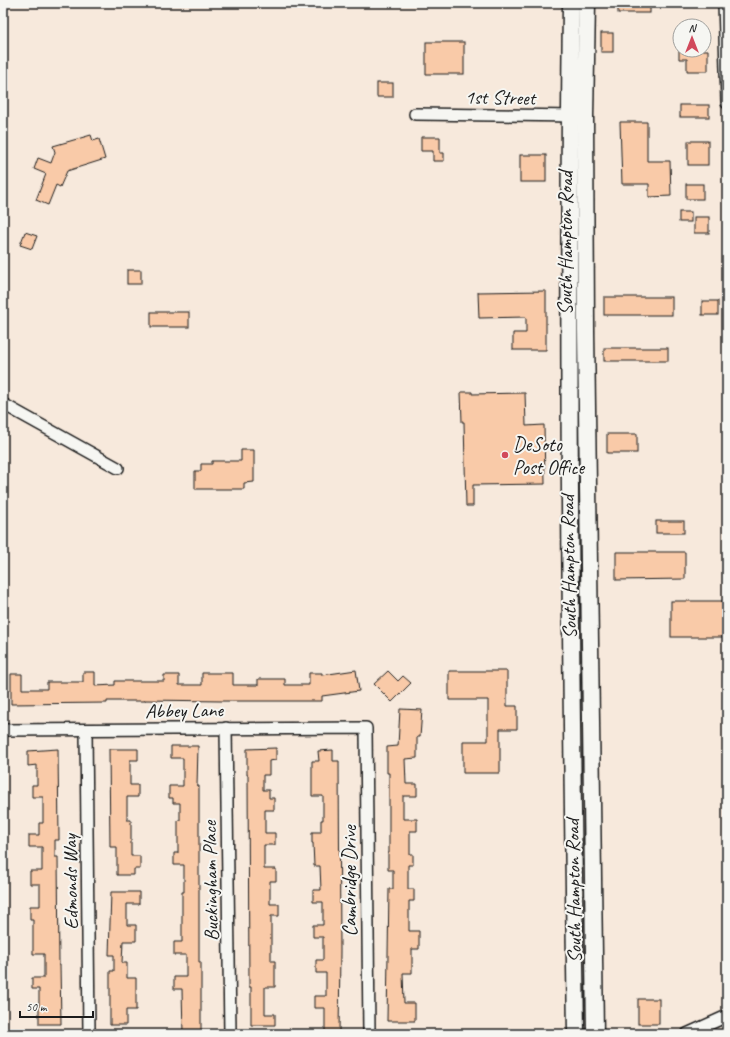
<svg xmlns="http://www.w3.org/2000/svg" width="730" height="1037" viewBox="0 0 730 1037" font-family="Caveat,sans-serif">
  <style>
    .building { fill: #f9caa8; stroke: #1c1c1c }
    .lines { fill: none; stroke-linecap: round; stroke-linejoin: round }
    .street-casing { stroke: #1c1c1c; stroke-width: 14 }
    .secondary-casing { stroke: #1c1c1c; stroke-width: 19 }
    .street { stroke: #f6f6f2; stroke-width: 11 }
    .secondary { stroke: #f6f6f2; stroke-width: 16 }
    .poi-dot { fill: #d1495b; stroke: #f6f6f2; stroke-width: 1.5 }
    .labels { text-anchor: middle; stroke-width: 4; stroke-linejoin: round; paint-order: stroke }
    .street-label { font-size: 20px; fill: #1c1c1c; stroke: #f6f6f2 }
    .poi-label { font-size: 20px; fill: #1c1c1c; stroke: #f6f6f2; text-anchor: start }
  </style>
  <rect width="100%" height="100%" fill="#f7e9dc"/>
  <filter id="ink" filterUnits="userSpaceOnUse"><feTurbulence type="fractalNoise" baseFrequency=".025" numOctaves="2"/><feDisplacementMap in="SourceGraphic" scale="8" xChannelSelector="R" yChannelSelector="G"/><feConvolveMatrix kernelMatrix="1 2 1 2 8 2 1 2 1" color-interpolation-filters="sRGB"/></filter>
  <g filter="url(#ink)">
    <g class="building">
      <rect x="618" y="3" width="32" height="10"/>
      <rect x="601" y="33" width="12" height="19"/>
      <rect x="426" y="42" width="38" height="32"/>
      <polygon points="679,50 708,50 708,71 687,71 687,59 679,59"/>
      <rect x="377" y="83" width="16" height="14"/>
      <rect x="680" y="105" width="29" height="12"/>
      <polygon points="620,122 647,122 647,161 670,161 671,196 649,197 649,184 622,184"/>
      <polygon points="91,135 93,141 99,139 105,159 67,171 60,187 56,185 48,205 36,200 46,174 34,169 38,158 51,163 55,152 53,146"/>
      <polygon points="421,137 440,137 440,153 444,153 444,161 433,161 433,151 421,151"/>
      <rect x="688" y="141" width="20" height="24"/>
      <rect x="520" y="155" width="26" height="27"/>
      <rect x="686" y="184" width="17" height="15"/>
      <rect x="679" y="212" width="12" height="10"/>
      <rect x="694" y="217" width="15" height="16"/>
      <polygon points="25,232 37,236 32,249 20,245"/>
      <rect x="127" y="270" width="14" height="14"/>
      <polygon points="546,291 546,350 513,350 513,333 526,333 526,317 479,318 478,292"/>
      <rect x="604" y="297" width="68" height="18"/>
      <rect x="702" y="301" width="16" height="14"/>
      <rect x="151" y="312" width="38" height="15"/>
      <rect x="604" y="348" width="64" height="13"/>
      <polygon points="461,392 472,392 472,394 525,393 526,426 544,425 545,484 473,485 473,506 466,506 464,422 462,422"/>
      <rect x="607" y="434" width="30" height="19"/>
      <polygon points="241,450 254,450 254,482 244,483 244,489 195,489 195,471 201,471 201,464 212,464 212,461 241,461"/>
      <rect x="656" y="521" width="28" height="12"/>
      <polygon points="616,552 685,552 685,579 616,580"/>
      <rect x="671" y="601" width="54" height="36"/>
      <polygon points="356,670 359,691 322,696 322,701 222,701 145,700 145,701 107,701 107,703 11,704 11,674 22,674 22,689 47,689 47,682 83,682 83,672 95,672 95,686 115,685 115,681 164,681 164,675 179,675 179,685 202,685 202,673 233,673 233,685 258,685 258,679 285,679 285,685 309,685 309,673 322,673 322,675"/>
      <polygon points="388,671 398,681 403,676 411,683 392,702 374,684"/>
      <polygon points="449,671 507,671 507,706 517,706 517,729 500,729 500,773 463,773 463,741 488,741 488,700 449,700"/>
      <polygon points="400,709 422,710 420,737 417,737 417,758 405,759 406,784 417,784 417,796 403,796 403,819 417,819 417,831 410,831 410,854 413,854 413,865 408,865 408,889 414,889 414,901 409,901 409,931 419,931 419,949 412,949 412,973 403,973 404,1003 415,1003 415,1021 387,1021 389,889 393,889 393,870 388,870 388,853 389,853 389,773 387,773 387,747 398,746"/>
      <polygon points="171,746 198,746 197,786 199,786 199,962 201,962 201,1034 183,1034 182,989 174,989 174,977 186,977 186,955 174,955 174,942 182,942 182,892 184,892 184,865 174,865 174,853 178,853 178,820 180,820 180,803 173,803 173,798 169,798 169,786 183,786 183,758 171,758"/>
      <polygon points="276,748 276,760 269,761 269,775 263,775 263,790 269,790 269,798 274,798 274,810 265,810 265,833 275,833 275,845 264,845 264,869 276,869 276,881 270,881 270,904 279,904 279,916 271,916 271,961 275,961 275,987 265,987 265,1014 275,1014 275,1025 251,1025 251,987 249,987 248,775 247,775 247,749"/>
      <polygon points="58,749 59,840 55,840 55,857 58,857 59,965 60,965 61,1024 39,1024 39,989 32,989 32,978 44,978 44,954 33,954 33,920 30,920 30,906 40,906 40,884 30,884 30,871 42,871 42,847 29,847 29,835 39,835 39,823 43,823 43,797 32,797 32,785 37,785 37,765 28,766 28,751"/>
      <polygon points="109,749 138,749 138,760 130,760 130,785 138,785 138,797 127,797 127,820 131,820 131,856 140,856 140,869 134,869 134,875 117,875 117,847 110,847"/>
      <polygon points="333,750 333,761 339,761 340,951 339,1034 325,1034 325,1008 314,1008 314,996 326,996 326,973 316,973 316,960 323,960 323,937 313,937 313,925 323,925 323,902 313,902 313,890 321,890 320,866 314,866 313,843 312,843 312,832 321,832 321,820 323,820 323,796 312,796 312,761 319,761 318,751"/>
      <polygon points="111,892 139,892 139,904 127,904 127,925 136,925 136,941 123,941 122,963 127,963 127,978 136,978 136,1010 126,1010 126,1025 110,1025 110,971 114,971 114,955 109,955"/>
      <rect x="638" y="999" width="21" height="25"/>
    </g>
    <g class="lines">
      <g class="street-casing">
        <g id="street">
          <polyline points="724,3 727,103"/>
          <polyline points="415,114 576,116"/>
          <polyline points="3,404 118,468"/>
          <polyline points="226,728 230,1034"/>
          <polyline points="3,730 366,728 369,1034"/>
          <polyline points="86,730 89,1034"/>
          <polyline points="687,1034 727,1016"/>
        </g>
      </g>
      <g class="secondary-casing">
        <g id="secondary">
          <path d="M 571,3 C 567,347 571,690 576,1034"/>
          <polyline points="587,3 585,117 586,330 595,1034"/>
        </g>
      </g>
      <use href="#street" class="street"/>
      <use href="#secondary" class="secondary"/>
    </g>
  </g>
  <circle class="poi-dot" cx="505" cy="455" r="4"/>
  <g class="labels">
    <g class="street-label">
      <text transform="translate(500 97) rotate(1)" y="7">1st Street</text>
      <text transform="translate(565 243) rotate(-90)" y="7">South Hampton Road</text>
      <text transform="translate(568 567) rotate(-91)" y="7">South Hampton Road</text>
      <text transform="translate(184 710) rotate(-1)" y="7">Abbey Lane</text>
      <text transform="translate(210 881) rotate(-91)" y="7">Buckingham Place</text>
      <text transform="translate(349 881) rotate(-90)" y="7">Cambridge Drive</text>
      <text transform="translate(70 882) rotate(-91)" y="7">Edmonds Way</text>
      <text transform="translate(573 891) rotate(-91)" y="7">South Hampton Road</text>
    </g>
    <g class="poi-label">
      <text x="513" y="451">DeSoto<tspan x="513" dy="23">Post Office</tspan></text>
    </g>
  </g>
  <rect width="730" height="1037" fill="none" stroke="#f6f6f2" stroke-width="16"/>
  <rect x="8" y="8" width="714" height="1021" fill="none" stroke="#1c1c1c" stroke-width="1.5" filter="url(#ink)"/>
  <g transform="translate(692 38)"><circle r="19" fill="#f6f6f2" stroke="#9f9f9c"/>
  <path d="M0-3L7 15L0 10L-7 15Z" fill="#d1495b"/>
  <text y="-6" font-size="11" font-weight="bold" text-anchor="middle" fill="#1c1c1c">N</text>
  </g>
  <path d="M20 1011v6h73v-6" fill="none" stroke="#1c1c1c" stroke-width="2"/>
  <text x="26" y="1011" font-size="12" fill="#1c1c1c" stroke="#f6f6f2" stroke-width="3" paint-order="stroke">50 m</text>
</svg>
